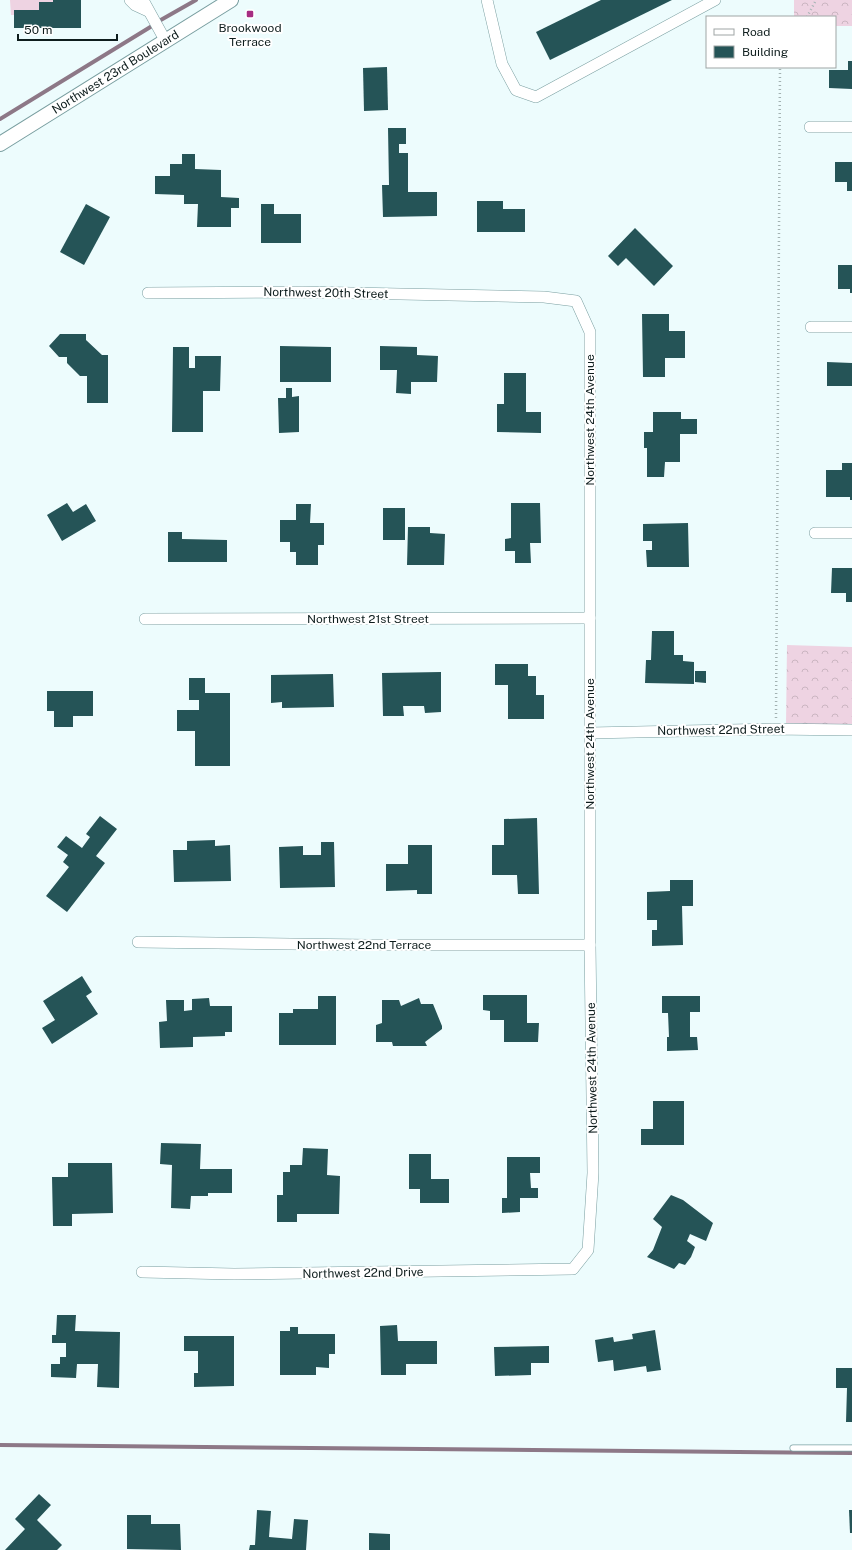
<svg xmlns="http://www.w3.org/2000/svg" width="852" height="1550" viewBox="0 0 852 1550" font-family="'Public Sans',sans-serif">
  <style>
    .grass { fill: #eed3e2 }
    .forest { fill: url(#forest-crowns) }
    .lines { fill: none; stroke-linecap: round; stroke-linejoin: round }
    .stream { stroke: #8d7887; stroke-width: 4 }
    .building { fill: #255457 }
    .service-casing { stroke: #7a9fa1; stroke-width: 7 }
    .minor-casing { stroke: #7a9fa1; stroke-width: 12 }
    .tertiary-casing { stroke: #7a9fa1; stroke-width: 16 }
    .path { stroke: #a3b2b2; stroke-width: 2.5; stroke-dasharray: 1 3; stroke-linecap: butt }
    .service { stroke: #fff; stroke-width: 5.5 }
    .minor { stroke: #fff; stroke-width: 11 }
    .tertiary { stroke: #fff; stroke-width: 14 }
    .poi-dot { fill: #a62d82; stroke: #fff; stroke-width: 1.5 }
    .labels { text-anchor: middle; stroke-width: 4; stroke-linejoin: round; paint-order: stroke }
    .poi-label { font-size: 12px; fill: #0e1d1d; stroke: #fff }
    .street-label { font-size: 12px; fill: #0e1d1d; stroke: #fff }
  </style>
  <defs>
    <pattern id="forest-crowns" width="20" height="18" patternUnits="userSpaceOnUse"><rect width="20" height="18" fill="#eed3e2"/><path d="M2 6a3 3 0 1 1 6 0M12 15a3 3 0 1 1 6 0" fill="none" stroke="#cbb5c1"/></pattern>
  </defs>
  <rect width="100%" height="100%" fill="#edfcfd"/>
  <polygon class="grass" points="10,0 53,0 53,2 40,2 39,10 14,10 14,15 11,15"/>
  <g class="forest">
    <polygon points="794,0 852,0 852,26 835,26 835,17 794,17"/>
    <polygon points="787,645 852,647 852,726 786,725"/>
  </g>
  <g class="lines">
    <g class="stream">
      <polyline points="159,21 196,0"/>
      <polyline points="0,119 152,26"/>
      <polyline points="0,1445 852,1453"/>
    </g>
  </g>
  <g class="building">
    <polygon points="53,0 81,0 81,28 14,28 14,10 39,10 39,2 53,2"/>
    <polygon points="601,0 672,0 550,60 536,32"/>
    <polygon points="848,61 852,61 852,89 829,88 829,70 848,70"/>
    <polygon points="387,67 388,110 364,111 363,68"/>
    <polygon points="388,128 406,128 406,144 399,144 399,153 408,153 408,192 437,192 437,216 383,217 382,185 389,185"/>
    <polygon points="182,154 195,154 195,169 221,170 221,197 239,198 239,208 231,208 231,227 197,227 198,204 184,204 184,195 155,194 155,176 170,176 170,164 182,164"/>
    <polygon points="835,162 852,162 852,191 847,191 847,182 835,182"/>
    <polygon points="477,201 503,201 503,209 525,209 525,232 477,232"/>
    <polygon points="86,204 110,217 84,265 60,252"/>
    <polygon points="261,204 274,204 274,214 301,214 301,243 261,243"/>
    <polygon points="635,228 673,266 654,286 626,258 618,266 608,256"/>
    <polygon points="838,265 852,265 852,293 850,293 850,289 838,289"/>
    <polygon points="642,314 669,314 669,331 685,331 685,358 665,358 665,377 643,377"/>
    <polygon points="60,334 86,334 86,340 102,355 108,355 108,403 87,403 87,376 80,376 67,363 67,357 59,357 49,346"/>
    <polygon points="280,346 331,347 331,382 280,382"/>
    <polygon points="380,346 417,347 417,355 438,356 437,382 411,382 411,394 396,393 397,370 380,370"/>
    <polygon points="173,347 189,347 189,368 195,368 195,356 221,356 220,391 203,391 203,432 172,432"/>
    <polygon points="827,362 852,363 852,386 827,386"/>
    <polygon points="504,373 526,373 526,412 541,412 541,433 497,432 497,404 504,404"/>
    <polygon points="286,388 292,388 292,397 299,396 299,432 279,433 278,398 286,398"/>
    <polygon points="653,412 681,412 681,419 697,419 697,434 680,434 680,462 665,462 664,477 647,477 647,448 644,448 644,432 653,432"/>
    <polygon points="842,463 852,463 852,500 850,500 850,497 826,497 826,470 842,470"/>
    <polygon points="67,503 73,512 86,504 96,521 62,541 47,515"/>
    <polygon points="511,503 540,503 541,543 530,543 531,563 515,563 515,551 505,551 505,539 511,538"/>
    <polygon points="296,504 311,504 310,523 324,523 324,545 318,545 318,565 296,565 296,552 290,552 290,542 280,542 280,520 296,520"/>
    <rect x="383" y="508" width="22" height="32"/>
    <polygon points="688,523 689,567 647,567 646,550 652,550 652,541 643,541 643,524"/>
    <polygon points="408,527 430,527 430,533 445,534 444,565 407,565"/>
    <polygon points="168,532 182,532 182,539 227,540 227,562 168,562"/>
    <polygon points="832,568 852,568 852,602 846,602 846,593 831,593"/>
    <polygon points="652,631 674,631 674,655 683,655 683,661 694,662 694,684 645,683 646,660 651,660"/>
    <polygon points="495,664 528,664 528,676 536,676 536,695 544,695 544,719 508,719 508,685 495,685"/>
    <polygon points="695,671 706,671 706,683 695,682"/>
    <polygon points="441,672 441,712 425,713 424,706 403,706 404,716 383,716 382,673"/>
    <polygon points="333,674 334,707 282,708 282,702 271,703 271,675"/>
    <polygon points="189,678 205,678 205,693 230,693 230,766 195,766 195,731 177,731 177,710 199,710 199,700 189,700"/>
    <polygon points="47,691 93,691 93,716 73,716 73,727 54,727 54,711 47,711"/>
    <polygon points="100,816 117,829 96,856 105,863 67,912 46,896 69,867 63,862 68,855 57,847 66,836 82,848 90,837 86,834"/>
    <polygon points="537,818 539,894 518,894 517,875 492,875 492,845 504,845 504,819"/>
    <polygon points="215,840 215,846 230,845 231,881 174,882 173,850 187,850 187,841"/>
    <polygon points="321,842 334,842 335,887 280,888 279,847 303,846 303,855 321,855"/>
    <polygon points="408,845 432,845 432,894 417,894 417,890 386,891 386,864 408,864"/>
    <polygon points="670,880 693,880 693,906 682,906 683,945 652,946 652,930 657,930 657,920 647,920 647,892 670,891"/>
    <polygon points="82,976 92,992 86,996 98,1014 52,1044 42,1028 55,1020 43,1001"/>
    <polygon points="483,995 527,995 527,1023 539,1023 538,1042 504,1042 504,1020 490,1020 490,1011 483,1010"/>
    <polygon points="318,996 336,996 336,1045 279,1045 279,1013 293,1013 293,1009 318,1009"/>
    <polygon points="662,996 700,996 700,1012 690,1012 690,1037 697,1037 698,1050 667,1051 667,1037 669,1037 668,1013 662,1013"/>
    <polygon points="209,998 210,1006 232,1006 232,1032 225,1032 225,1036 193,1037 193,1047 160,1048 159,1022 167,1021 166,1000 184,1000 184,1011 192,1010 192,999"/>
    <polygon points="419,998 421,1004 433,1004 442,1026 442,1029 425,1042 427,1046 393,1046 392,1042 376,1042 376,1025 382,1023 382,1000 399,1000 401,1006"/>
    <polygon points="653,1101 684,1101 684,1145 641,1145 641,1129 653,1129"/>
    <polygon points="161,1143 201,1144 200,1169 232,1169 232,1193 208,1193 208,1196 191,1196 190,1209 171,1208 172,1165 160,1164"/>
    <polygon points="303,1148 328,1149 327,1175 340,1176 339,1214 297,1214 297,1222 277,1222 277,1195 283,1195 283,1172 290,1172 290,1165 302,1165"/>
    <polygon points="409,1154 431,1154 431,1179 449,1179 449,1203 420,1203 420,1189 409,1189"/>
    <polygon points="507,1157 540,1157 540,1173 530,1173 531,1188 538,1188 538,1198 520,1198 520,1212 502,1213 502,1198 507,1198"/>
    <polygon points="68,1163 112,1163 113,1213 72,1214 72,1226 53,1226 52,1177 68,1177"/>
    <polygon points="671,1195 683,1200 713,1223 706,1241 690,1234 687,1241 695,1247 691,1257 685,1265 679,1263 674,1269 647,1257 653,1250 662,1227 653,1219"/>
    <polygon points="57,1315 76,1315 75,1331 120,1332 119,1388 97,1387 98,1364 77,1364 76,1378 51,1377 51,1364 60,1364 60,1357 66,1357 66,1343 52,1343 52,1335 56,1335"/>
    <polygon points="397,1325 398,1341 437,1341 437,1364 406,1364 406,1375 381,1375 380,1326"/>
    <polygon points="290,1327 298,1327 298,1334 335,1334 335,1354 329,1354 329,1368 316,1367 316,1375 280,1375 280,1331 290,1331"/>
    <polygon points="655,1330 661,1370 647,1372 646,1366 614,1371 613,1360 598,1362 595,1340 613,1337 614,1342 633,1339 632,1334"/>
    <polygon points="184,1336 234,1336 234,1386 194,1387 194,1373 198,1373 198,1351 184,1351"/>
    <polygon points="549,1346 549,1363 531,1363 531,1375 495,1376 494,1347"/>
    <polygon points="836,1368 852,1368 852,1422 846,1422 847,1388 836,1388"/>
    <polygon points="39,1494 51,1505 37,1520 62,1545 57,1550 5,1550 25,1529 15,1519"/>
    <polygon points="257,1510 271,1511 269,1537 292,1539 294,1519 308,1520 306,1550 249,1550 250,1545 255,1545"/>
    <polygon points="849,1510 852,1510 852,1533 850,1533"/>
    <polygon points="127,1515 151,1515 151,1524 180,1524 181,1550 127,1549"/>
    <polygon points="369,1533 390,1534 390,1550 369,1550"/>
  </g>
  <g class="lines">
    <g class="service-casing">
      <polyline id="service" points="793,1448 852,1448"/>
    </g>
    <g class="minor-casing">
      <g id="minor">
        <polyline points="130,0 135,5 148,11"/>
        <polyline points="143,0 165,40"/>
        <polyline points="487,0 502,64 516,90 536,97 715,0"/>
        <polyline points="810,127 852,127"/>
        <polyline points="811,327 852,327"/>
        <polyline points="815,533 852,533"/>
        <polyline points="145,619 590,618"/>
        <polyline points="590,733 772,729 852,730"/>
        <polyline points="138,942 366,945 590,945"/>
        <polyline points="142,1272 234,1274 573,1269 588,1250 593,1173 590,945 590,332 576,301 544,297 303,292 148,293"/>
      </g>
    </g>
    <g class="tertiary-casing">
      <g id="tertiary">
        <path id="s1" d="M 0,144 L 231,0"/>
      </g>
    </g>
    <g class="path">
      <polyline points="807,17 816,0"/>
      <polyline points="776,718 780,67"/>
    </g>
    <use href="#service" class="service"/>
    <use href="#minor" class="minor"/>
    <use href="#tertiary" class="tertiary"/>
  </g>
  <rect class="poi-dot" x="246" y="10" width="8" height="8" rx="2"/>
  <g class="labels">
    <g class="poi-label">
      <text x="250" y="32">Brookwood<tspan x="250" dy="14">Terrace</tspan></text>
    </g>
    <g class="street-label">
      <text dy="4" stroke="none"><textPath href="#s1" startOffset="136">Northwest 23rd Boulevard</textPath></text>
      <text transform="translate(326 293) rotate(1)" y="4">Northwest 20th Street</text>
      <text transform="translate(590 420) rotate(-90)" y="4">Northwest 24th Avenue</text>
      <text x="368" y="623">Northwest 21st Street</text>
      <text transform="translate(721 730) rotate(-1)" y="4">Northwest 22nd Street</text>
      <text transform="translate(590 744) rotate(-90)" y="4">Northwest 24th Avenue</text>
      <text x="364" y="949">Northwest 22nd Terrace</text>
      <text transform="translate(592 1068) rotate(-91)" y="4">Northwest 24th Avenue</text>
      <text transform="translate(363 1273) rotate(-1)" y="4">Northwest 22nd Drive</text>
    </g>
  </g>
  <rect x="706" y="16" width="130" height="52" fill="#ffffff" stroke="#9fa5a5"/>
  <rect x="714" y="29" width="20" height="6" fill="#ffffff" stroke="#9fa5a5"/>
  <text x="742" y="36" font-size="12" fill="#0e1d1d">Road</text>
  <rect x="714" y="46" width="20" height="12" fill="#255457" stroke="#9fa5a5"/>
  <text x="742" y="56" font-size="12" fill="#0e1d1d">Building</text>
  <path d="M18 34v6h99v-6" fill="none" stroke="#0e1d1d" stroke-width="2"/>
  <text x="24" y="34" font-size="12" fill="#0e1d1d" stroke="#ffffff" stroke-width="3" paint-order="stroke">50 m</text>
</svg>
